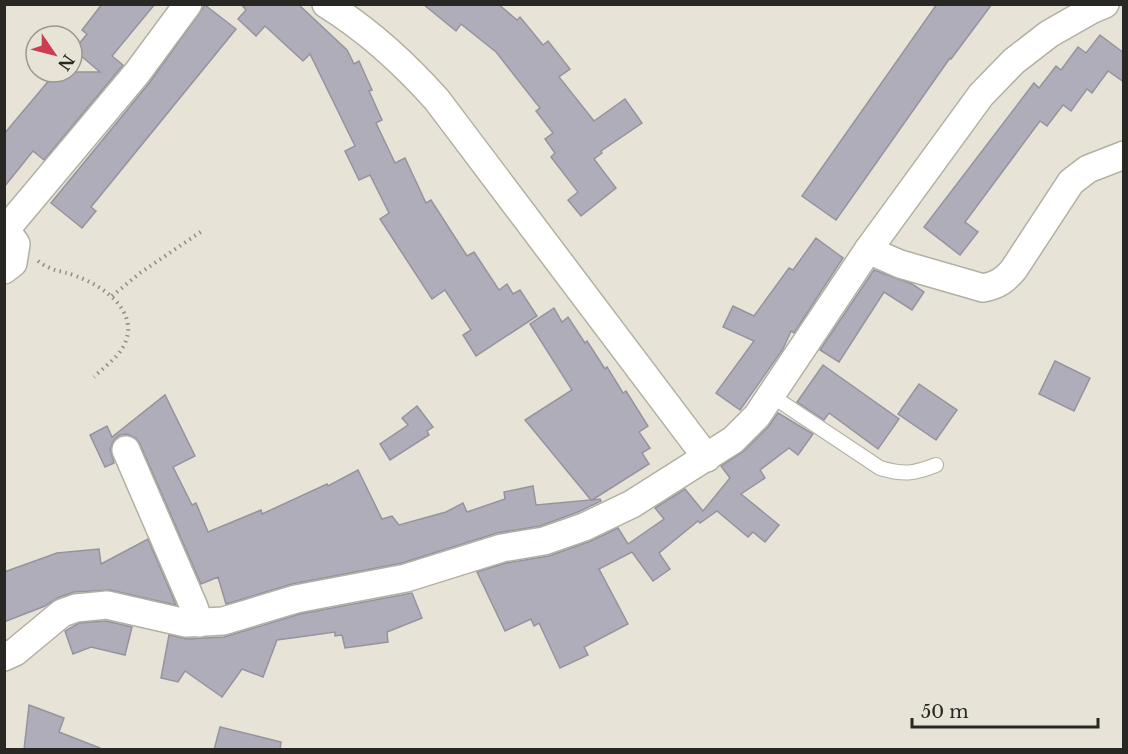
<svg xmlns="http://www.w3.org/2000/svg" width="1128" height="754" viewBox="0 0 1128 754" font-family="'Libre Baskerville',serif">
  <style>
    .building { fill: #b0adba; stroke: #96939f; stroke-width: 1.5 }
    .lines { fill: none; stroke-linecap: round; stroke-linejoin: round }
    .lane-casing { stroke: #b2b0a3; stroke-width: 16 }
    .street-casing { stroke: #b2b0a3; stroke-width: 30 }
    .path { stroke: #908e85; stroke-width: 4; stroke-dasharray: 1.5 4.5; stroke-linecap: butt }
    .lane { stroke: #fff; stroke-width: 14 }
    .street { stroke: #fff; stroke-width: 27 }
  </style>
  <rect width="100%" height="100%" fill="#e7e4d7"/>
  <g class="building">
    <polygon points="102,4 155,4 112,56 123,65 44,160 33,151 4,187 4,134 56,72 100,72 74,50 87,34 82,30"/>
    <polygon points="241,4 298,4 347,50 354,64 359,61 372,90 369,91 382,120 376,123 395,163 405,158 426,203 431,200 467,256 474,252 499,290 507,284 513,294 520,290 537,316 476,356 463,335 471,330 445,290 432,299 380,219 389,213 370,175 359,180 345,151 355,146 310,54 303,61 265,26 256,36 238,19 246,10"/>
    <polygon points="423,4 498,4 517,20 520,17 543,45 548,41 570,69 559,77 594,121 625,99 642,123 601,151 602,153 594,159 616,188 581,216 568,200 578,192 551,157 555,153 545,139 553,133 536,111 540,108 496,52 461,24 456,31"/>
    <polygon points="937,4 992,4 951,59 950,58 836,220 802,196"/>
    <polygon points="205,5 236,29 91,207 96,211 82,228 51,203 150,82"/>
    <polygon points="1100,35 1124,53 1124,82 1108,71 1092,93 1087,89 1071,111 1063,105 1047,126 1040,121 965,222 978,232 960,255 924,227 1034,83 1039,88 1056,66 1061,70 1078,47 1086,53"/>
    <polygon points="816,238 843,258 794,333 791,331 783,349 740,410 716,393 754,341 723,327 733,306 754,316 789,268 793,270"/>
    <polygon points="874,270 912,284 924,292 912,310 884,292 839,362 820,350"/>
    <polygon points="554,308 562,322 568,317 585,343 587,341 605,369 607,367 623,393 626,391 648,426 639,432 650,448 642,453 649,464 592,500 600,499 601,501 578,512 540,526 497,533 402,563 292,584 226,604 218,577 201,584 140,444 136,438 127,434 120,435 114,440 110,449 114,463 105,467 90,435 107,426 112,437 165,395 195,456 173,467 192,505 196,503 208,532 261,510 262,514 327,484 328,486 358,470 382,519 392,516 399,525 446,512 463,503 467,512 505,499 504,492 533,486 536,505 591,500 525,420 572,390 530,324"/>
    <polygon points="1055,361 1090,378 1074,411 1039,394"/>
    <polygon points="823,365 899,419 878,449 829,413 824,420 797,402"/>
    <polygon points="919,384 957,410 936,440 898,414"/>
    <polygon points="417,406 433,427 427,431 429,435 390,460 380,444 408,425 402,418"/>
    <polygon points="778,413 813,434 798,455 789,448 760,470 765,478 741,494 779,525 765,542 753,532 748,537 717,511 700,523 698,521 659,553 670,569 653,581 632,552 599,569 628,624 584,647 588,655 560,668 539,623 534,626 531,619 505,631 477,572 506,563 549,556 591,541 618,528 628,544 664,519 655,508 685,489 703,511 730,478 721,466 744,451 768,427"/>
    <polygon points="148,539 176,605 110,590 74,592 57,598 45,606 4,622 4,572 57,553 99,549 101,564"/>
    <polygon points="412,593 422,618 387,632 388,642 345,648 342,635 335,636 335,632 277,640 263,677 242,669 222,697 185,671 178,682 161,678 169,635 187,639 224,637 300,614"/>
    <polygon points="106,621 132,627 125,655 91,647 73,654 65,631 79,623"/>
    <polygon points="29,705 64,718 59,732 100,748 100,750 24,750"/>
    <polygon points="220,727 281,742 280,750 214,750"/>
  </g>
  <g class="lines">
    <g class="lane-casing">
      <path id="lane" d="M 772,396 L 880,468 C 904,475 913,474 936,465"/>
    </g>
    <g class="street-casing">
      <g id="street">
        <path d="M 326,4 C 368,30 404,63 437,100 L 707,458"/>
        <polyline points="4,227 16,244 13,263 4,270"/>
        <polyline points="7,228 137,73 188,4"/>
        <path d="M 868,250 L 900,264 L 983,288 C 998,285 1005,280 1014,269 L 1071,182 L 1088,169 L 1124,155"/>
        <polyline points="126,450 194,607 199,623"/>
        <polyline points="4,657 15,652 62,613 76,608 107,605 186,623 223,621 296,599 406,578 502,548 544,541 584,527 632,504 733,440 757,416 868,250 981,95 1014,61 1049,34 1091,10 1105,4"/>
      </g>
    </g>
    <g class="path">
      <path d="M 38,261 C 53,272 60,270 76,276 C 104,286 142,313 123,347 C 117,358 103,368 94,377"/>
      <polyline points="112,296 140,273 202,231"/>
    </g>
    <use href="#lane" class="lane"/>
    <use href="#street" class="street"/>
  </g>
  <rect width="1128" height="754" fill="none" stroke="#282723" stroke-width="12"/>
  <g transform="translate(54 54) rotate(125)"><circle r="28" fill="#e7e4d7" stroke="#9b988f" stroke-width="1.5"/>
  <path d="M0-4.5L10 22L0 15L-10 22Z" fill="#cc3c4f"/>
  <text y="-9" font-size="16" font-weight="bold" text-anchor="middle" fill="#282723">N</text>
  </g>
  <path d="M912 718v9h186v-9" fill="none" stroke="#282723" stroke-width="3"/>
  <text x="921" y="718" font-size="18" fill="#282723" stroke="#e7e4d7" stroke-width="4.5" paint-order="stroke">50 m</text>
</svg>
